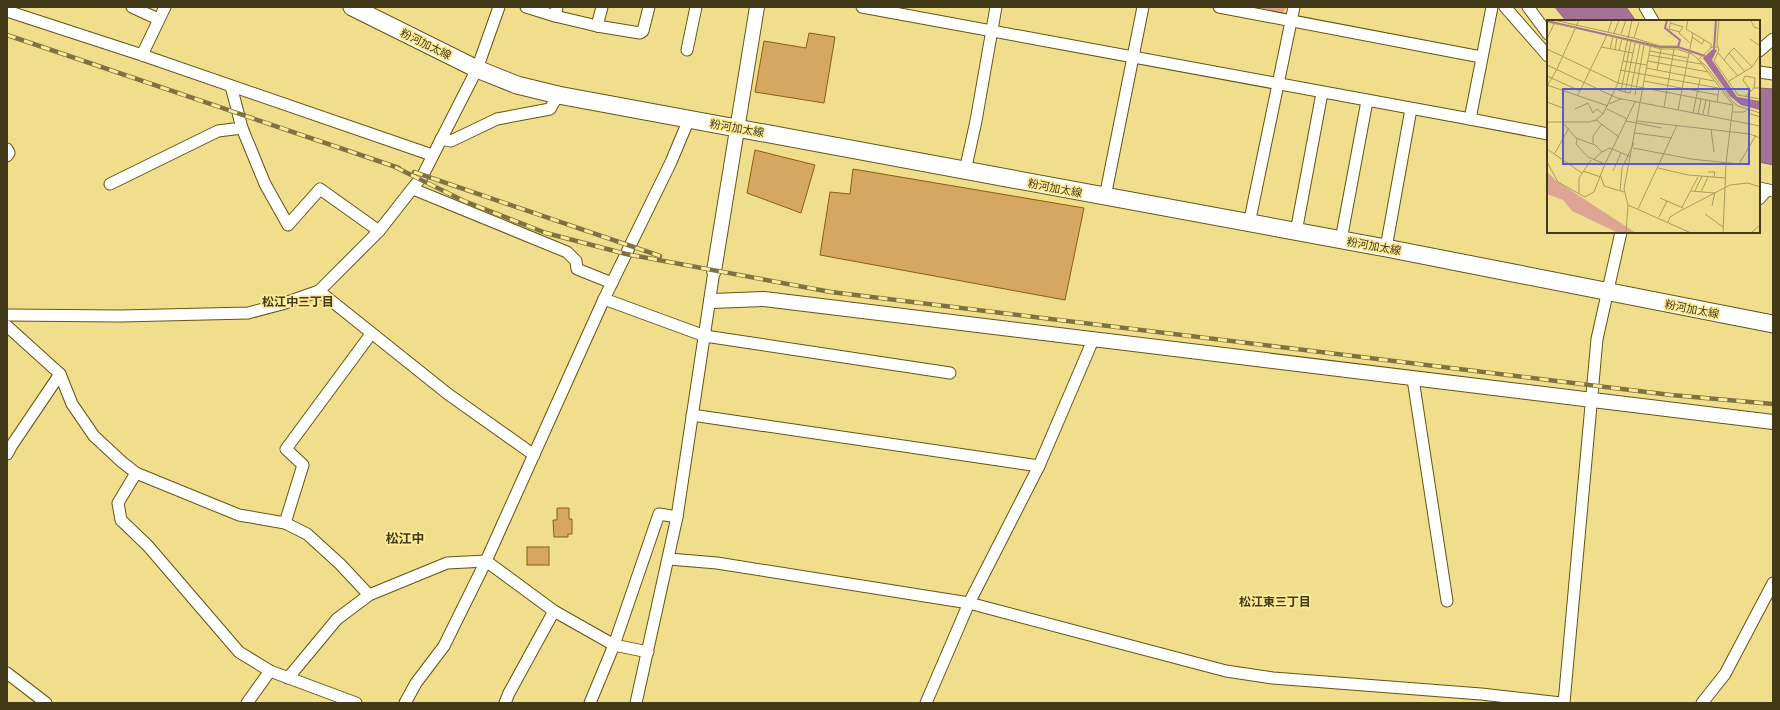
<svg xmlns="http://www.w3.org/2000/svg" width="1780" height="710" viewBox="0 0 1780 710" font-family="'Roboto Condensed','Noto Sans JP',sans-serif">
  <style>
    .green { fill: #dda594 }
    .water { fill: #a57197; stroke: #876071 }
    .building { fill: #d6a760; stroke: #8a5f0b }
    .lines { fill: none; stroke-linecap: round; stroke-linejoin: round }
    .minor-casing { stroke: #635514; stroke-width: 13 }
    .tertiary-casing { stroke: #635514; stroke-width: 16 }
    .primary-casing { stroke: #635514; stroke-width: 19 }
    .minor { stroke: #fff; stroke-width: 11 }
    .tertiary { stroke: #fff; stroke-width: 14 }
    .primary { stroke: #fff; stroke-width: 17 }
    .rail-casing { stroke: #7e7240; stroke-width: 4.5 }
    .rail { stroke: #feeb99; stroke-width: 3; stroke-dasharray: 9; stroke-linecap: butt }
    .labels { text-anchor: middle; stroke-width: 3.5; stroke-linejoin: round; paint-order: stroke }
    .street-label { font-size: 11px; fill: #413917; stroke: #feeb99 }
    .neighbourhood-label { font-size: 12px; font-weight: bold; fill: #413917; stroke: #feeb99 }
    .quarter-label { font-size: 13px; font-weight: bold; fill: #413917; stroke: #feeb99 }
    .inset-river { fill: none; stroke: #a57197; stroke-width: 2 }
    .inset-road { fill: none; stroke: #ab9c5d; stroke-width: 1 }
    .view { fill: #575bd3; fill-opacity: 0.15; stroke: #575bd3; stroke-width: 2 }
    .inset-edge { fill: none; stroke: #413917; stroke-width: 2 }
  </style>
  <rect width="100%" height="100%" fill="#f1de8c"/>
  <polygon class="green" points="1255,7 1287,7 1282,13"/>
  <g class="water">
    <polygon points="1555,7 1626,7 1636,21 1566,21"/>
    <polygon points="1759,88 1773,89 1773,165 1759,162"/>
  </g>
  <g class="building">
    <polygon points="809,33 835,37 824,103 755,92 764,41 806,48"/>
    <polygon points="755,150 815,165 801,213 747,193"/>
    <polygon points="853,169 1084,208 1065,300 820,255 830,192 850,194"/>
    <polygon points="557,508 569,508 569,519 572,519 572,534 568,534 568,537 554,537 553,520 557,520"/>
    <rect x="527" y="547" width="22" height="18"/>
  </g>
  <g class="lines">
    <g class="minor-casing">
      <g id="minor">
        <polyline points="132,7 158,19"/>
        <polyline points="526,7 555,16 557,7"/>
        <polyline points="862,7 1470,119"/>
        <polyline points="1219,7 1481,57"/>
        <polyline points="1492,7 1470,119 1548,134"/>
        <polyline points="1505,7 1548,56"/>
        <polyline points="1528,7 1548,34"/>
        <polyline points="1645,7 1653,21"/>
        <polyline points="7,11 142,55 432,155"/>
        <polyline points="555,16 597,26 640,33 643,31 649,7"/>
        <polyline points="597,26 602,7"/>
        <polyline points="687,50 696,7"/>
        <polyline points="1759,51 1773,39"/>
        <polyline points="142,55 165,7"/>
        <polyline points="1759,72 1773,74"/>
        <polyline points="242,128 265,184 288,225 320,189 379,231"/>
        <polyline points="441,139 451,141 497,119 550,109 558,95"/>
        <polyline points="7,149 9,153 7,156"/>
        <polyline points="965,171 976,121 996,7"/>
        <polyline points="110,184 218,131 242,128 231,86"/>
        <polyline points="1759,188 1773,191"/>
        <polyline points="413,189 567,252 576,261 577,269 612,283"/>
        <polyline points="1105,197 1143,7"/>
        <polyline points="1759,199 1767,190"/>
        <polyline points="1249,224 1294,7"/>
        <polyline points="1296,232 1322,93"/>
        <polyline points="1341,240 1367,101"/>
        <polyline points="1386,248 1411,109"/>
        <polyline points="319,291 448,394 534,455"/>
        <polyline points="604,299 705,336 950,373"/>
        <polyline points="7,315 121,316 248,313 282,304 319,291 379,231 423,175 477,69 499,7"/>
        <polyline points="7,326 60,374 72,404 94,436 122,462 136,473 239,515 285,523 307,534 340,564 369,595"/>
        <polyline points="1413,379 1447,601"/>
        <polyline points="692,415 1039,466"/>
        <polyline points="7,454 12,445 60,374"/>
        <polyline points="136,473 118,503 121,520 148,546 239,652 270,671 356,703"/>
        <polyline points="285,523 303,465 286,449 371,334"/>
        <polyline points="669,559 717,563 969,603 1226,671 1273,678 1481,694 1561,703"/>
        <polyline points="7,673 46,703"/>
        <polyline points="288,678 337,619 369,595 447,563 486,561 554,611 614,645 648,652"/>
        <polyline points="247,703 270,671"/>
        <polyline points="405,703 416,683 444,646 486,561 604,299 671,162 689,119"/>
        <polyline points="505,703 509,693 554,611"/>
        <polyline points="590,703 614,645 659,514 677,517"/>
        <polyline points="636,703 677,517 714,271"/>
        <polyline points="926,703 969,603 1039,466 1093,340"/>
        <polyline points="1564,703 1597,339 1621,232"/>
        <polyline points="1702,703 1725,674 1773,583"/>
      </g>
    </g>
    <g class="tertiary-casing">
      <g id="tertiary">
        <polyline points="714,271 757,7"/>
        <polyline points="711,301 764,299 1773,422"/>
      </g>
    </g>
    <g class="primary-casing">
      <polyline id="primary" points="352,7 477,69 517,85 558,95 1386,248 1773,324"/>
    </g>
    <use href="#minor" class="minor"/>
    <use href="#tertiary" class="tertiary"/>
    <use href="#primary" class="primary"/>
    <g class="rail-casing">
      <g id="rail">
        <polyline points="7,35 399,168"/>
        <polyline points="395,167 464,201 546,233 626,254 831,292 1671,395 1773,404"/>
        <polyline points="414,172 660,256"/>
      </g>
    </g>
    <use href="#rail" class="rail"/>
  </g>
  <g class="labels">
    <g class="street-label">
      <text transform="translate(426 44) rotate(26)" y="4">粉河加太線</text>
      <text transform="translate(737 128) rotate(10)" y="4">粉河加太線</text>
      <text transform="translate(1055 188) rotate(11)" y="4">粉河加太線</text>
      <text transform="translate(1374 246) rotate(10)" y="4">粉河加太線</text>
      <text transform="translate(1692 309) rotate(11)" y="4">粉河加太線</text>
    </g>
    <g class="neighbourhood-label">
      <text x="298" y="306">松江中三丁目</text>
      <text x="1275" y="606">松江東三丁目</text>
    </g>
    <g class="quarter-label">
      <text x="405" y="543">松江中</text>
    </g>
  </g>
  <g transform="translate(1547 20)">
    <rect width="213" height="213" fill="#f1de8c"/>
    <path d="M 0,152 L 11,162 L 89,213 L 71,213 L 25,191 L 16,180 L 0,174 Z" fill="#dda594"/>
    <path d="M 166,29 L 170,30 L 165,40 L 190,77 L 213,81 L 213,90 L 194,85 L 183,76 L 156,38 Z" fill="#a57197"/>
    <path class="inset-river" d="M 120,0 L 118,8 L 133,20 L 131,27M 0,1 L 113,27 L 131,27 L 158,36M 167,29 L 169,0"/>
    <path class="inset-road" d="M 7,0 L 87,18 L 92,2M 124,0 L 122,9 L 133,12M 141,0 L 139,9 L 164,24 L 164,28M 172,0 L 170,23 L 172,30 L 167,41 L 191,75 L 213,79M 204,0 L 207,7 L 213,9M 0,2 L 30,8M 123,3 L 136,7M 136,7 L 132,13 L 143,23M 61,12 L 65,0M 67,13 L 72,0M 74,14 L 79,0M 145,17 L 155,24 L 157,20M 87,18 L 113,26 L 129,26M 0,19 L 7,4M 203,19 L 213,26M 54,27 L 86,33M 0,29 L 71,63 L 170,82M 63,29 L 66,16M 68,30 L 70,17M 72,31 L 75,19M 103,31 L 141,38M 171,33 L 191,56M 182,33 L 187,28 L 205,47M 102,35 L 154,44M 151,39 L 186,85 L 179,143 L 176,213M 152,39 L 165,27 L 171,27M 177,40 L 182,33 L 198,52M 76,41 L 100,45M 101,41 L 161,52M 0,45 L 70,78 L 213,106M 99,48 L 167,61M 73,50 L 171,68M 110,50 L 114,29M 0,56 L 33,71M 97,61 L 171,75M 182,61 L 205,47 L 213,35M 0,65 L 61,86M 0,66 L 10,49 L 32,0M 68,69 L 74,71 L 84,21M 172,69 L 170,82 L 186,85M 74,71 L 83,73 L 93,24M 204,71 L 196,60 L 198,56 L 208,58 L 207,68M 78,72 L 88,23M 31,75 L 60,15 L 114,29 L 130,29 L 145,34 L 159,46 L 186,82 L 191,86 L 213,93M 88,75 L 97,25M 198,77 L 207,68 L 213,68M 0,82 L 16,88 L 16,84M 41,83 L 46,93 L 50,89 L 56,94M 62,84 L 74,79M 117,87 L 127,29M 28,89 L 41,83M 60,89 L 80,99M 131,90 L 146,13M 186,92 L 197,92 L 201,89M 146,93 L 153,59M 201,93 L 213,97M 151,94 L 154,79M 156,94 L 159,80M 161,95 L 163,81M 49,100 L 72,117M 79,101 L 115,108M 90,101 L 203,114 L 213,118M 0,102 L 42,102 L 49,100 L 56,94 L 71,63 L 85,0M 16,103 L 29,118 L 48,125 L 55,132M 164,109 L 167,132M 88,113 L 125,118M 30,119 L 29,124 L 41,137 L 58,144M 46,124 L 46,116 L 55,104M 86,128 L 144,139 L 192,144 L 209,115M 0,129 L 35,153M 8,133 L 22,108M 46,140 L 55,132 L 63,128 L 84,137M 0,142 L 11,162 L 38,177 L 47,172 L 58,144 L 88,82M 111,148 L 141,155 L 179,158M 36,151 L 54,157 L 57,166 L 77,172M 66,151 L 74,133M 161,152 L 168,152 L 167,157M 73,171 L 75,148 L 87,123M 144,171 L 167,173M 148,171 L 155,156M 154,172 L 161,157M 32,173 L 32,158 L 44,140M 113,178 L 136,188M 81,185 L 144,213M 165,186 L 168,172M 135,187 L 151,157M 91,189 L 130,105M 158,194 L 176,207M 112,197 L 120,181M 121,202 L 123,197 L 133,191 L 183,165 L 201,163 L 213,167M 79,213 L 81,185 L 77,169 L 104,23M 204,213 L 213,205"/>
    <path class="view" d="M 16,69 L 202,69 L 202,144 L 16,144 Z"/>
    <rect width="213" height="213" class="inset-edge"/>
  </g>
  <rect width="1780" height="710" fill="none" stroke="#413917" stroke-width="16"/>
</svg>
